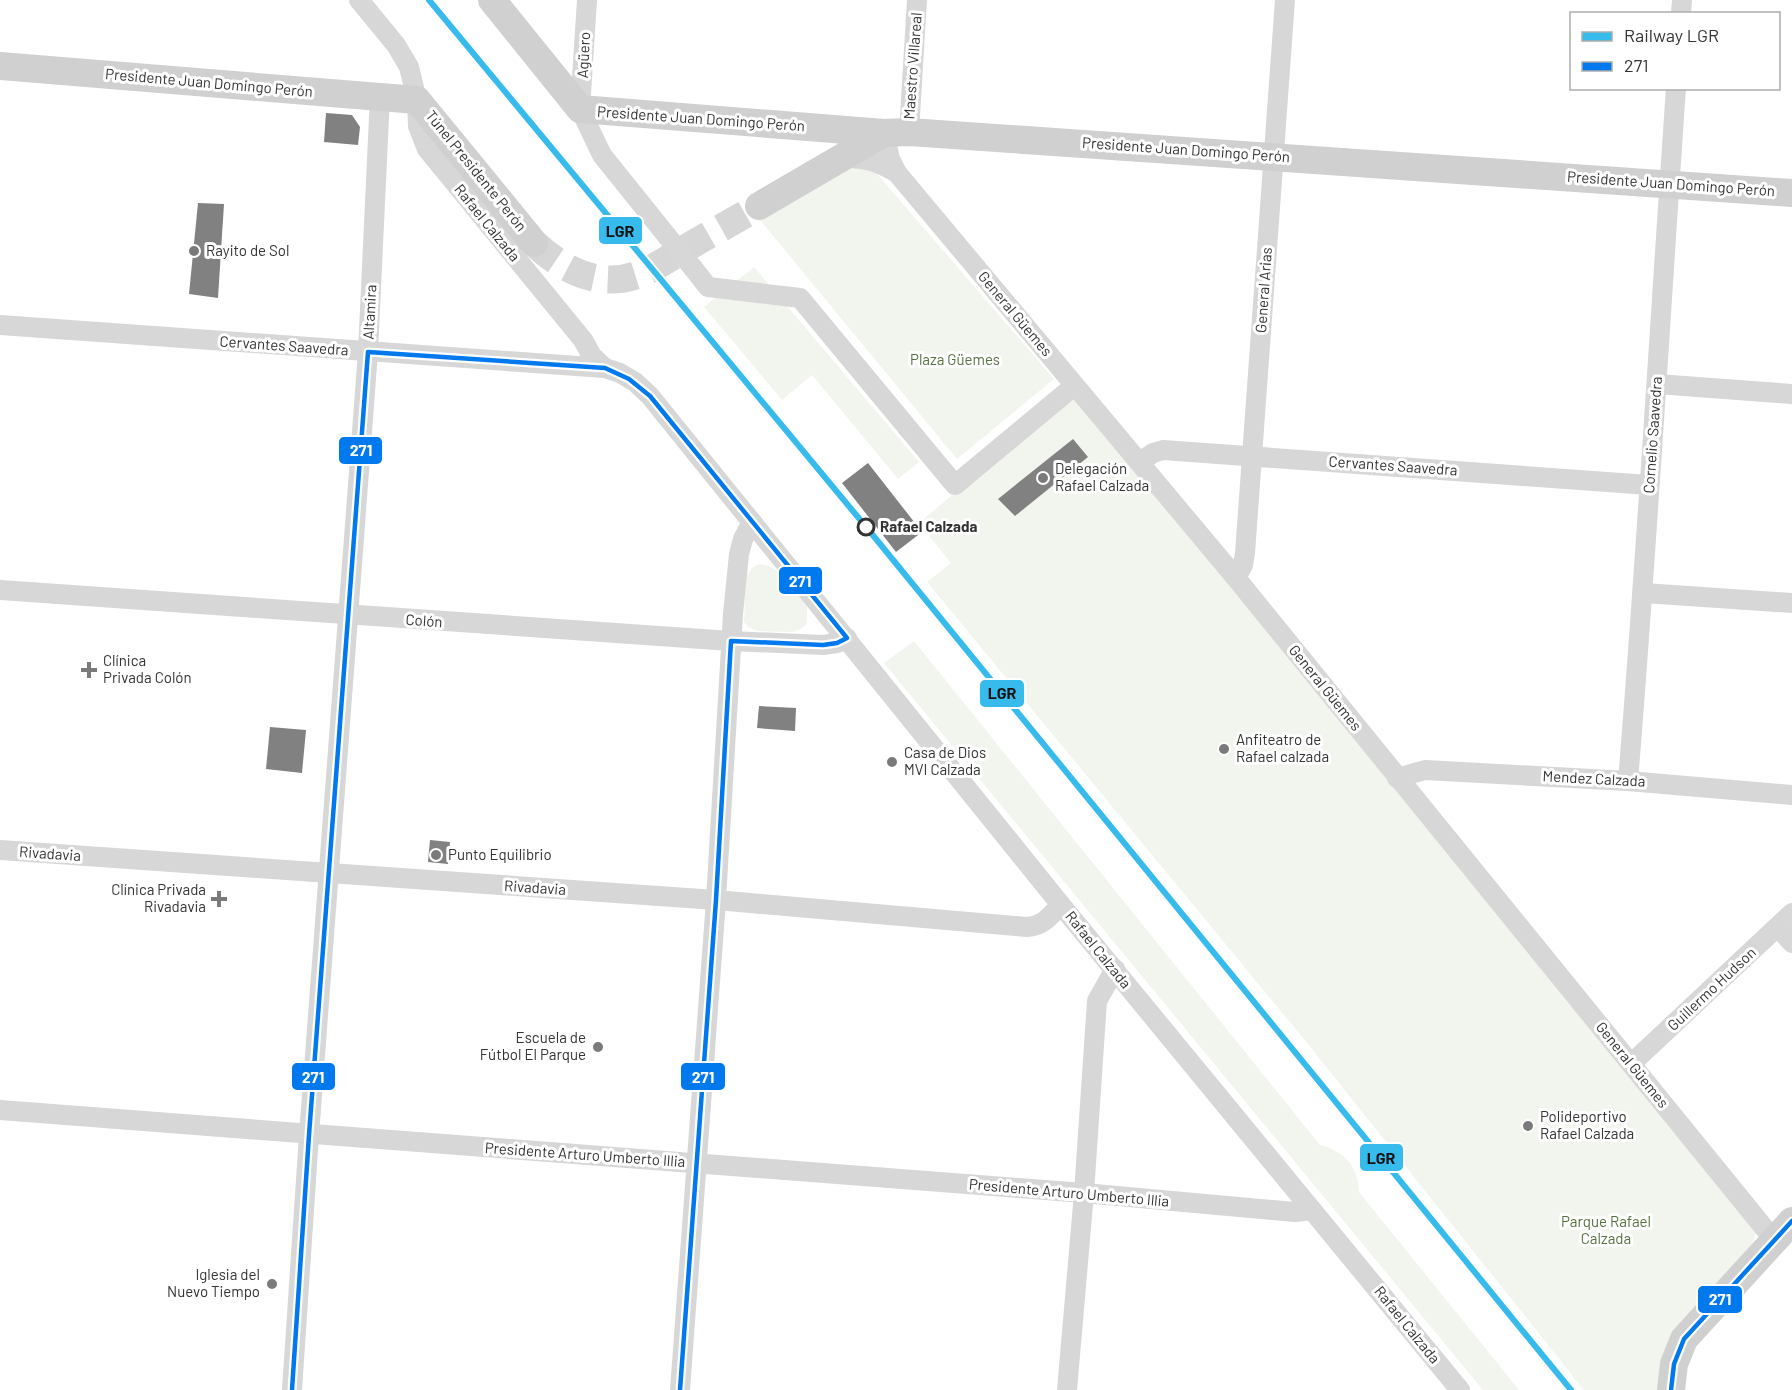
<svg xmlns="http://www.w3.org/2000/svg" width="1792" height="1390" viewBox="0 0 1792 1390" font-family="Barlow,sans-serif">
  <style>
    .green { fill: #f1f5ed }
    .building { fill: #818181 }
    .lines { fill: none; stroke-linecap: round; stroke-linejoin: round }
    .secondary-tunnel { stroke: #d6d6d6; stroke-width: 28; stroke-dasharray: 28 14; stroke-linecap: butt }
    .street { stroke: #d7d7d7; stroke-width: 20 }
    .secondary { stroke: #d0d0d0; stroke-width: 28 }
    .street-bridge { stroke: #d7d7d7; stroke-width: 20 }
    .bus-1-casing { stroke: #fff; stroke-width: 9 }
    .bus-1 { stroke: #0079ef; stroke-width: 4.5 }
    .rail-1-casing { stroke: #fff; stroke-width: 10 }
    .rail-1 { stroke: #37bbed; stroke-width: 6 }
    .poi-dot { fill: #7a7a7a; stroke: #fff; stroke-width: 2 }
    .stop-dot { fill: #fff; stroke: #333; stroke-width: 3 }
    .labels { text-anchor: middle; stroke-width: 6; stroke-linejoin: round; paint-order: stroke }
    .street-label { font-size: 15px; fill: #333; stroke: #fff }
    .poi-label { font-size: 15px; fill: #333; stroke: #fff; text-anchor: start }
    .park-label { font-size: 15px; fill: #56703f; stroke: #fff }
    .stop-label { font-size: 15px; font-weight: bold; fill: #333; stroke: #fff; text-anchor: start }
    .line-badge { stroke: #fff; stroke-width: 2 }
    .badge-label { font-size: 16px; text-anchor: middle; font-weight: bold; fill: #fff }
    .pale-badge-label { font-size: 16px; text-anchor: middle; font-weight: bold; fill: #111 }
  </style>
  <rect width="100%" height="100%" fill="#fff"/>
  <g class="green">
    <polygon points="859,153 1054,379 957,459 760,220"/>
    <polygon points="754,267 919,462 898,479 812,375 782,400 704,307"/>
    <polygon points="1071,398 1081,403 1756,1229 1754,1240 1661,1390 1584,1390 1303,1038 927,582 951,563 919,523 1060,404"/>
    <path d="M 760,564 C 780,565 795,592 807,606 L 807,623 L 801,629 L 794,632 L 757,631 L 748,627 L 744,622 L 746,577 L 753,567 Z"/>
    <path d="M 914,641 L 1320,1145 C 1345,1152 1358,1166 1359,1192 L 1519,1390 L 1483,1390 L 884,663 Z"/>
  </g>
  <g class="building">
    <polygon points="326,113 352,115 360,127 358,145 324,142"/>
    <polygon points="198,203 224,204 218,298 189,294"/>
    <polygon points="1073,439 1088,457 1015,516 998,499"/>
    <polygon points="868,463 922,532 896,552 842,483"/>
    <polygon points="759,706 796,708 795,731 757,728"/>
    <polygon points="270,727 306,730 302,773 266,769"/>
    <polygon points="430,840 450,842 448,864 428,862"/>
  </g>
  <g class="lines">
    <path class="secondary-tunnel" d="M 534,243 C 566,273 605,291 647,271 C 659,265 671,257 683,250 C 708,235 734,221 759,206"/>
    <g class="street">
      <polyline points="359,0 396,45 409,67 417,100 418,126 427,149 583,340 592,356 605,368 620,373 635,382 650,396 1061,905 1460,1390"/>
      <polyline points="587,0 580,109 602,155 667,236"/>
      <polyline points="1681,14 1682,0"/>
      <polyline points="909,132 917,0"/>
      <polyline points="884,133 890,159 897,173 1236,578 1774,1240"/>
      <path d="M 841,158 C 864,157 878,162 897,173"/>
      <polyline points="693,268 708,287 800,298 955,485 1074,386"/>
      <polyline points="0,325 605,368"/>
      <polyline points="1657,384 1792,394"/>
      <polyline points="1140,462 1153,453 1163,450 1649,485"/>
      <polyline points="1236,578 1243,565 1245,553 1285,0"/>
      <polyline points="0,590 731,641 823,645 837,643 847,638"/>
      <polyline points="1644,593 1792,603"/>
      <polyline points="1397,778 1425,770 1628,781 1792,795"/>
      <path d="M 1628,781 C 1647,550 1660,319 1676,88"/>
      <path d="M 0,850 L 716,900 L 1027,927 C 1043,926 1050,916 1061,905"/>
      <polyline points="1778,927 1792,943"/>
      <polyline points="1631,1064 1792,913"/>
      <polyline points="0,1110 1084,1193 1295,1212 1312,1210"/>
      <polyline points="292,1390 309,1135 368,352 380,96"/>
      <polyline points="680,1390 716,900 733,614 739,554 743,539 752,522"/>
      <polyline points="1067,1390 1084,1193 1097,1001 1115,969"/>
    </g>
    <g class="secondary">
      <polyline points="492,0 580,109 884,133 909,132 1792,193"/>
      <polyline points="0,66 417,100 534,243"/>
      <polyline points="759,206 884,133"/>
      <polyline points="1671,1390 1674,1364 1684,1339 1792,1221"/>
    </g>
    <polyline class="street-bridge" points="667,236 693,268"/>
    <g class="bus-1-casing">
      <g id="bus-1">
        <polyline points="292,1390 309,1135 368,352 605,368 629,379 650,396 847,638 837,643 823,645 731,641 716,900 680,1390"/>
        <polyline points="1671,1390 1674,1364 1684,1339 1792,1221"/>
      </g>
    </g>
    <use href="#bus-1" class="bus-1"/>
    <g class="rail-1-casing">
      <polyline id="rail-1" points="429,0 867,528 1571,1390"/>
    </g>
    <use href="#rail-1" class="rail-1"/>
  </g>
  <g class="poi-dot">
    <circle cx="194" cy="251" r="6"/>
    <circle cx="1043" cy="478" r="6"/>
    <path d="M86 661h6v6h6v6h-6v6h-6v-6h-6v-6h6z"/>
    <circle cx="1224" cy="749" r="6"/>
    <circle cx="892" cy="762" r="6"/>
    <circle cx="436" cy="855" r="6"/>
    <path d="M216 890h6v6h6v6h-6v6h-6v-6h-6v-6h6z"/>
    <circle cx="598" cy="1047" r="6"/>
    <circle cx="1528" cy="1126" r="6"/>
    <circle cx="272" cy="1284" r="6"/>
  </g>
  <circle class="stop-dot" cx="866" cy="527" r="8"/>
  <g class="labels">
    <g class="street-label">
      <text transform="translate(584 55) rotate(-87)" y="5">Agüero</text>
      <text transform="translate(913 66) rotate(-86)" y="5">Maestro Villareal</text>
      <text transform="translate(209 83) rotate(5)" y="5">Presidente Juan Domingo Perón</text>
      <text transform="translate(701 119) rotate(4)" y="5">Presidente Juan Domingo Perón</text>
      <text transform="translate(1186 150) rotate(4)" y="5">Presidente Juan Domingo Perón</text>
      <text transform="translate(476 171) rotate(51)" y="5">Túnel Presidente Perón</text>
      <text transform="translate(1671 184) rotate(4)" y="5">Presidente Juan Domingo Perón</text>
      <text transform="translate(487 223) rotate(51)" y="5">Rafael Calzada</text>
      <text transform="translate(1264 290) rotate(-86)" y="5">General Arias</text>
      <text transform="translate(370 312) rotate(-87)" y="5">Altamira</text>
      <text transform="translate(1015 314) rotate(50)" y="5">General Güemes</text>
      <text transform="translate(284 346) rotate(4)" y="5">Cervantes Saavedra</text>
      <text transform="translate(1653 435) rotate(-86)" y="5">Cornelio Saavedra</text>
      <text transform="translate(1393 466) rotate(4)" y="5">Cervantes Saavedra</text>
      <text transform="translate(424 621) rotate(4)" y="5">Colón</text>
      <text transform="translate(1325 688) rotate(51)" y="5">General Güemes</text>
      <text transform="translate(1594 779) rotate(3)" y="5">Mendez Calzada</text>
      <text transform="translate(50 854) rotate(4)" y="5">Rivadavia</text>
      <text transform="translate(535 888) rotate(4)" y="5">Rivadavia</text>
      <text transform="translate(1098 950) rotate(51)" y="5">Rafael Calzada</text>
      <text transform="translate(1712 989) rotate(-43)" y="5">Guillermo Hudson</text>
      <text transform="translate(1632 1065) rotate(51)" y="5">General Güemes</text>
      <text transform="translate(585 1155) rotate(4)" y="5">Presidente Arturo Umberto Illia</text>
      <text transform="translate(1069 1193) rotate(5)" y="5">Presidente Arturo Umberto Illia</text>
      <text transform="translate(1407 1325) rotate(51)" y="5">Rafael Calzada</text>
    </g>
    <g class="poi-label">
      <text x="206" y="256">Rayito de Sol</text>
      <text x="1055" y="474">Delegación<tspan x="1055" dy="17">Rafael Calzada</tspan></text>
      <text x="103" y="666">Clínica<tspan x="103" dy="17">Privada Colón</tspan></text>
      <text x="1236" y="745">Anfiteatro de<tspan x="1236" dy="17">Rafael calzada</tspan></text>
      <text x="904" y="758">Casa de Dios<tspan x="904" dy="17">MVI Calzada</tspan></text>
      <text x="448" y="860">Punto Equilibrio</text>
      <text x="206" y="895" text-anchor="end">Clínica Privada<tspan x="206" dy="17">Rivadavia</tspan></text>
      <text x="586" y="1043" text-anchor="end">Escuela de<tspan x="586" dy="17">Fútbol El Parque</tspan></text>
      <text x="1540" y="1122">Polideportivo<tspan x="1540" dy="17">Rafael Calzada</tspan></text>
      <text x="260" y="1280" text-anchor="end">Iglesia del<tspan x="260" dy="17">Nuevo Tiempo</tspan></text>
    </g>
    <g class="park-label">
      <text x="955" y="365">Plaza Güemes</text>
      <text x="1606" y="1227">Parque Rafael<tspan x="1606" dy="17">Calzada</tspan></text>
    </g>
    <g class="stop-label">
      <text x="880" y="532">Rafael Calzada</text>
    </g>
  </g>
  <g class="line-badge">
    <rect x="598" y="216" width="45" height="29" rx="6" fill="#37bbed"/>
    <rect x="338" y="436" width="45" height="29" rx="6" fill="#0079ef"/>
    <rect x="778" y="566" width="45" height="29" rx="6" fill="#0079ef"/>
    <rect x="979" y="679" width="46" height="29" rx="6" fill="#37bbed"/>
    <rect x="291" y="1062" width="45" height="29" rx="6" fill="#0079ef"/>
    <rect x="680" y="1062" width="46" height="29" rx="6" fill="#0079ef"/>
    <rect x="1359" y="1143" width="45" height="29" rx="6" fill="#37bbed"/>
    <rect x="1697" y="1285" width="46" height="29" rx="6" fill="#0079ef"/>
  </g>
  <g class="badge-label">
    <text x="361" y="456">271</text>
    <text x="800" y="587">271</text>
    <text x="313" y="1083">271</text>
    <text x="703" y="1083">271</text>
    <text x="1720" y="1305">271</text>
  </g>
  <g class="pale-badge-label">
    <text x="620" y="237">LGR</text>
    <text x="1002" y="699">LGR</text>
    <text x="1381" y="1164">LGR</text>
  </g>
  <rect x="1570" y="12" width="210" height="78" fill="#ffffff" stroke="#adadad" stroke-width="1.5"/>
  <rect x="1582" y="32" width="30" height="9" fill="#37bbed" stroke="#adadad" stroke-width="1.5"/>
  <text x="1624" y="42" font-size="18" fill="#333333">Railway LGR</text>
  <rect x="1582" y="62" width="30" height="9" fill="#0079ef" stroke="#adadad" stroke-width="1.5"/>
  <text x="1624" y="72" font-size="18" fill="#333333">271</text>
</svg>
